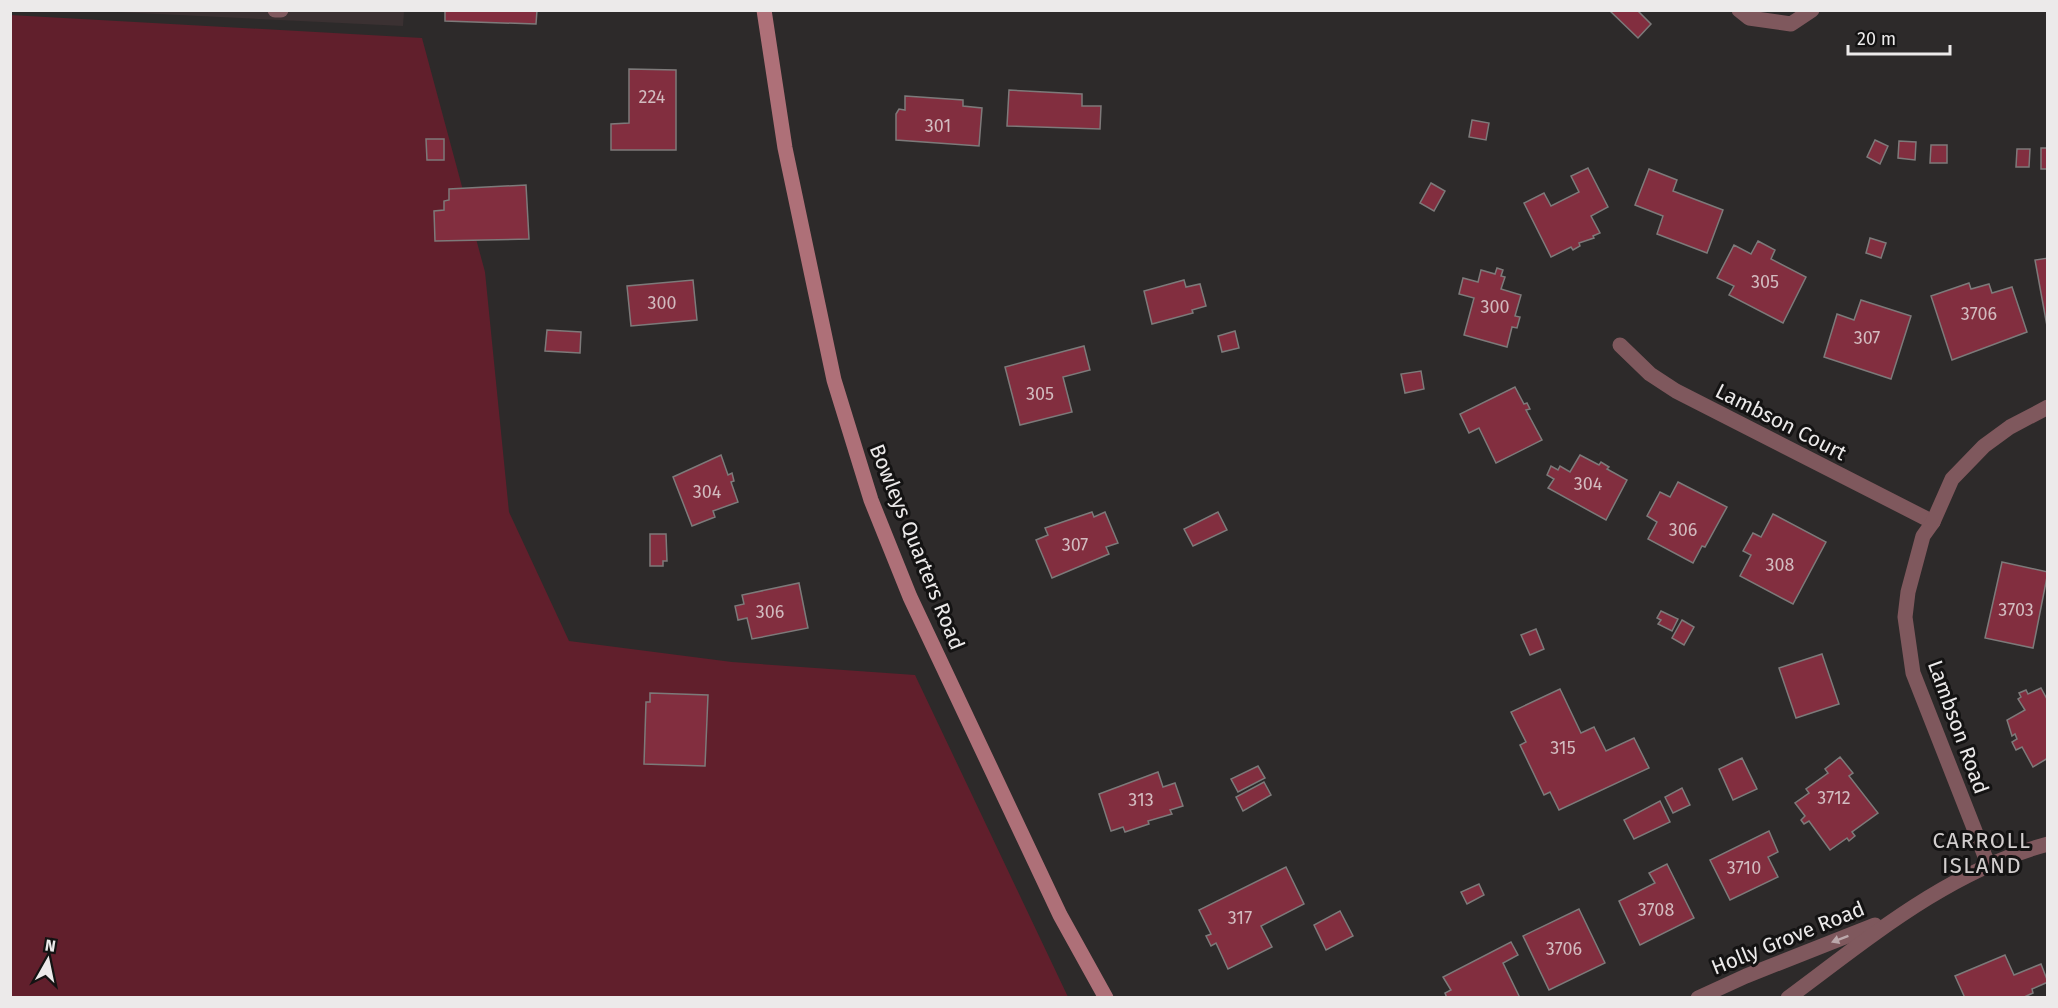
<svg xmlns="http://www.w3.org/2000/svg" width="2058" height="1008" viewBox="0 0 2058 1008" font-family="'Fira Sans',sans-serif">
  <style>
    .built { fill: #3b3132 }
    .green { fill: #611f2c }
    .building { fill: #822e3f; stroke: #7d7a7a; stroke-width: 1.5 }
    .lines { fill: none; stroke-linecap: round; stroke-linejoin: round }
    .lane { stroke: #7f585d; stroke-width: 15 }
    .street { stroke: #7f585d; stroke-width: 15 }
    .secondary { stroke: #ae7078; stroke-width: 15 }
    .oneway { fill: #bba8ab }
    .labels { text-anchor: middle; stroke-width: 6; stroke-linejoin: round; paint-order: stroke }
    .number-label { font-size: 18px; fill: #d2bbbf }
    .street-label { font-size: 21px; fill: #eceaea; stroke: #141313 }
    .neighbourhood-label { font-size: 22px; letter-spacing: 1.5px; fill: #d2cece; stroke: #141313 }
  </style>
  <rect width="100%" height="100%" fill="#2d2a2a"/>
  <polygon class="built" points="97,11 404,11 403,26"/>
  <polygon class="green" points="10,15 422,38 485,272 509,512 569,641 732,662 915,675 1068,997 11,997"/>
  <g class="building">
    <polygon points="445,10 537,10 536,24 445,21"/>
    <polygon points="1609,10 1637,10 1651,24 1638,38"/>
    <polygon points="629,69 676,70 676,150 611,150 611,124 629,123"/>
    <polygon points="1009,90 1082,94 1082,106 1101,106 1100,129 1007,126"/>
    <polygon points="905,96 963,100 963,106 982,108 979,146 896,140 896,114 899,109 905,110"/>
    <polygon points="1472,120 1489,123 1486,140 1469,137"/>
    <polygon points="426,139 444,139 444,160 427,160"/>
    <polygon points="1875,140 1888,146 1880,164 1867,157"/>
    <polygon points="1899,141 1916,142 1915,160 1898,158"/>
    <polygon points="1931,145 1947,145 1947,163 1930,163"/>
    <rect x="2041" y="148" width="7" height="21"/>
    <polygon points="2017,149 2030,149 2029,167 2016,167"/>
    <polygon points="1588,168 1608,207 1591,216 1600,233 1593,236 1594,238 1579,243 1580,246 1573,250 1571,247 1551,257 1524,203 1544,193 1551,206 1579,192 1571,176"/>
    <polygon points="1649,169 1677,180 1673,191 1723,210 1707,253 1657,234 1663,216 1635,205"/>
    <polygon points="1431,183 1445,191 1434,211 1420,203"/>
    <polygon points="526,185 529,239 435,241 434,211 444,210 444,201 449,200 449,189"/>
    <polygon points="1870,238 1886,243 1881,258 1866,253"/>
    <polygon points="1758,241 1775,250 1771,259 1806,277 1783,323 1729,295 1734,286 1717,278 1734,245 1751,254"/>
    <polygon points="2048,258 2048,326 2047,326 2035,260"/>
    <polygon points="1497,268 1503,270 1501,276 1505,277 1501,289 1521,295 1515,316 1520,317 1517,328 1512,327 1507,347 1464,335 1474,298 1459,294 1463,278 1478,282 1481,270 1495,274"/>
    <polygon points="693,280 697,320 631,326 627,286"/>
    <polygon points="1184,280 1186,287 1200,284 1206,306 1192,310 1193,313 1152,324 1144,291"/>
    <polygon points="1969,283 1971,289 1989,284 1992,293 2012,287 2027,332 1952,360 1931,296"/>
    <polygon points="1861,300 1911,316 1891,379 1824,357 1837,314 1854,320"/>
    <polygon points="547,330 581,332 580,353 545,351"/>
    <polygon points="1235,331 1239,348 1222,352 1218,336"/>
    <polygon points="1084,346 1090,370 1063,377 1072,412 1020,425 1005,367"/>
    <polygon points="1421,371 1424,389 1405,393 1401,374"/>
    <polygon points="1515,387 1524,404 1527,403 1530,409 1526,410 1542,440 1496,463 1479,428 1469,433 1460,414"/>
    <polygon points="721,455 728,475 732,473 734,481 731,482 738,502 713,511 715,517 692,526 673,477"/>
    <polygon points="1580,455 1599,465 1601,462 1609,467 1607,469 1627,480 1606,520 1548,488 1554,479 1547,475 1551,466 1558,470 1560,466 1570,472"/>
    <polygon points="1678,482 1727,507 1705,547 1702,546 1693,563 1648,539 1657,522 1647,516 1660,492 1670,497"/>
    <polygon points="1092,512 1094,517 1105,512 1118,543 1106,547 1109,554 1052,578 1036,540 1048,535 1045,528"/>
    <polygon points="1218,512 1227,530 1193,546 1184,529"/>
    <polygon points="1773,514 1826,542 1793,604 1740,576 1751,555 1743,551 1753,533 1761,537"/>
    <polygon points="650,534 666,534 667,561 663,561 663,566 650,566"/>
    <polygon points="2002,562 2048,572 2033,648 1985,638"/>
    <polygon points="799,583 808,628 752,639 747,618 738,620 735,606 744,604 742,595"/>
    <polygon points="1661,611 1678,619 1672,631 1658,624 1661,620 1657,618"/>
    <polygon points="1682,620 1694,627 1684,645 1672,638"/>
    <polygon points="1536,629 1544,649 1530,655 1521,635"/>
    <polygon points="1822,654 1839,704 1796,718 1779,668"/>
    <polygon points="2041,688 2048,701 2048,758 2033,767 2022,747 2016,750 2012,742 2017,739 2015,734 2012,736 2007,720 2025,710 2018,699 2021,697 2019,693 2026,690 2028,694"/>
    <polygon points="1560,689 1581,733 1594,727 1606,751 1634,738 1649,768 1559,810 1550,792 1544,795 1520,745 1526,742 1511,712"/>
    <polygon points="650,693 708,695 705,766 644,764 646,702 650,702"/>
    <polygon points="1840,757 1853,773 1849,776 1878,813 1852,832 1855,836 1849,841 1847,838 1830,850 1809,821 1804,824 1801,820 1805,816 1795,803 1809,793 1806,789 1828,773 1825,769"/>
    <polygon points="1742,758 1757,789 1733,800 1719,769"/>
    <polygon points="1258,766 1265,778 1238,792 1231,779"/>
    <polygon points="1158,772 1163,787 1175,783 1183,806 1170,810 1172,814 1148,821 1149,824 1125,832 1123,827 1111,831 1099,794"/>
    <polygon points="1264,782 1271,795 1243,811 1236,797"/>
    <polygon points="1682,788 1690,805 1673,813 1665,797"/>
    <polygon points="1660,801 1670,822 1634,839 1624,820"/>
    <polygon points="1769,831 1778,852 1768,857 1778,877 1730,900 1710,860"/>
    <polygon points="1667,864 1694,918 1640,945 1619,901 1655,883 1649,873"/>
    <polygon points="1286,867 1304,904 1261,926 1272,947 1228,969 1216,943 1211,946 1206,936 1211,934 1199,910"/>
    <polygon points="1479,884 1484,895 1467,904 1461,892"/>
    <polygon points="1579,909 1605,963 1549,990 1523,936"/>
    <polygon points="1340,911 1353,936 1326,950 1314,925"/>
    <polygon points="1511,942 1518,955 1503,963 1520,998 1447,998 1445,993 1451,990 1443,977"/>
    <polygon points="2005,955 2014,975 2041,964 2048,982 2032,989 2033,993 2022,998 1965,998 1955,976"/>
  </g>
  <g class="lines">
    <g class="lane">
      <polyline points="275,10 281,10"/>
      <polyline points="1739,10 1749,18 1791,24 1812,10"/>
    </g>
    <g class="street">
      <polyline points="1620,345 1650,374 1676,391 1933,522"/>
      <polyline points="1988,864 1913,673 1905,617 1908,592 1923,536 1933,522 1952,479 1984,446 2010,427 2048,407"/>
      <polyline points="1698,998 1746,976 1875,925"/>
      <path d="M 1788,998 C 1869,938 1948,871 2048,844"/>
    </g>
    <polyline class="secondary" points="764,10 785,148 834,380 871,500 910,597 1060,915 1106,998"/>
  </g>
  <defs><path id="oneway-solid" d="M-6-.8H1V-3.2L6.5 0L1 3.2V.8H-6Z" transform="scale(1.5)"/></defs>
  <use class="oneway" href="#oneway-solid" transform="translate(1840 939) rotate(159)"/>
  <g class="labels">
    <g class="number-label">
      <text x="652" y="103">224</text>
      <text x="938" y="132">301</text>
      <text x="1765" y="288">305</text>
      <text x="662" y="309">300</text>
      <text x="1495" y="313">300</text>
      <text x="1979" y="320">3706</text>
      <text x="1867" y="344">307</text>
      <text x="1040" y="400">305</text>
      <text x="1588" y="490">304</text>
      <text x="707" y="498">304</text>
      <text x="1683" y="536">306</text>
      <text x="1075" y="551">307</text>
      <text x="1780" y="571">308</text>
      <text x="2016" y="616">3703</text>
      <text x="770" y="618">306</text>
      <text x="1563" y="754">315</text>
      <text x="1834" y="804">3712</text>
      <text x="1141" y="806">313</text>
      <text x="1744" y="874">3710</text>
      <text x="1656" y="916">3708</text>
      <text x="1240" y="924">317</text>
      <text x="1564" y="955">3706</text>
    </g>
    <g class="street-label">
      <text transform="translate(1781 422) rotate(27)" y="7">Lambson Court</text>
      <text transform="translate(917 547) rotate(68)" y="7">Bowleys Quarters Road</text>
      <text transform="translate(1958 727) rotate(70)" y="7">Lambson Road</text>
      <text transform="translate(1788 938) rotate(-22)" y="7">Holly Grove Road</text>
    </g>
    <g class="neighbourhood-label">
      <text x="1982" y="848">CARROLL<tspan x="1982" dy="25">ISLAND</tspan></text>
    </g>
  </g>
  <rect width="2058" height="1008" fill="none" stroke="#eceaea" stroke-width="24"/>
  <g transform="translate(48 960) rotate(9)" stroke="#141313" stroke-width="4.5" paint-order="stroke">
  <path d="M0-4.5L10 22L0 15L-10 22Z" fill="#eceaea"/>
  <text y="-9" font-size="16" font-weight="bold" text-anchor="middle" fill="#eceaea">N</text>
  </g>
  <path d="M1848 45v9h102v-9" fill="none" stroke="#eceaea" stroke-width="3"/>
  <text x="1857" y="45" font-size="18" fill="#eceaea" stroke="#141313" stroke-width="4.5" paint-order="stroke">20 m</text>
</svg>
